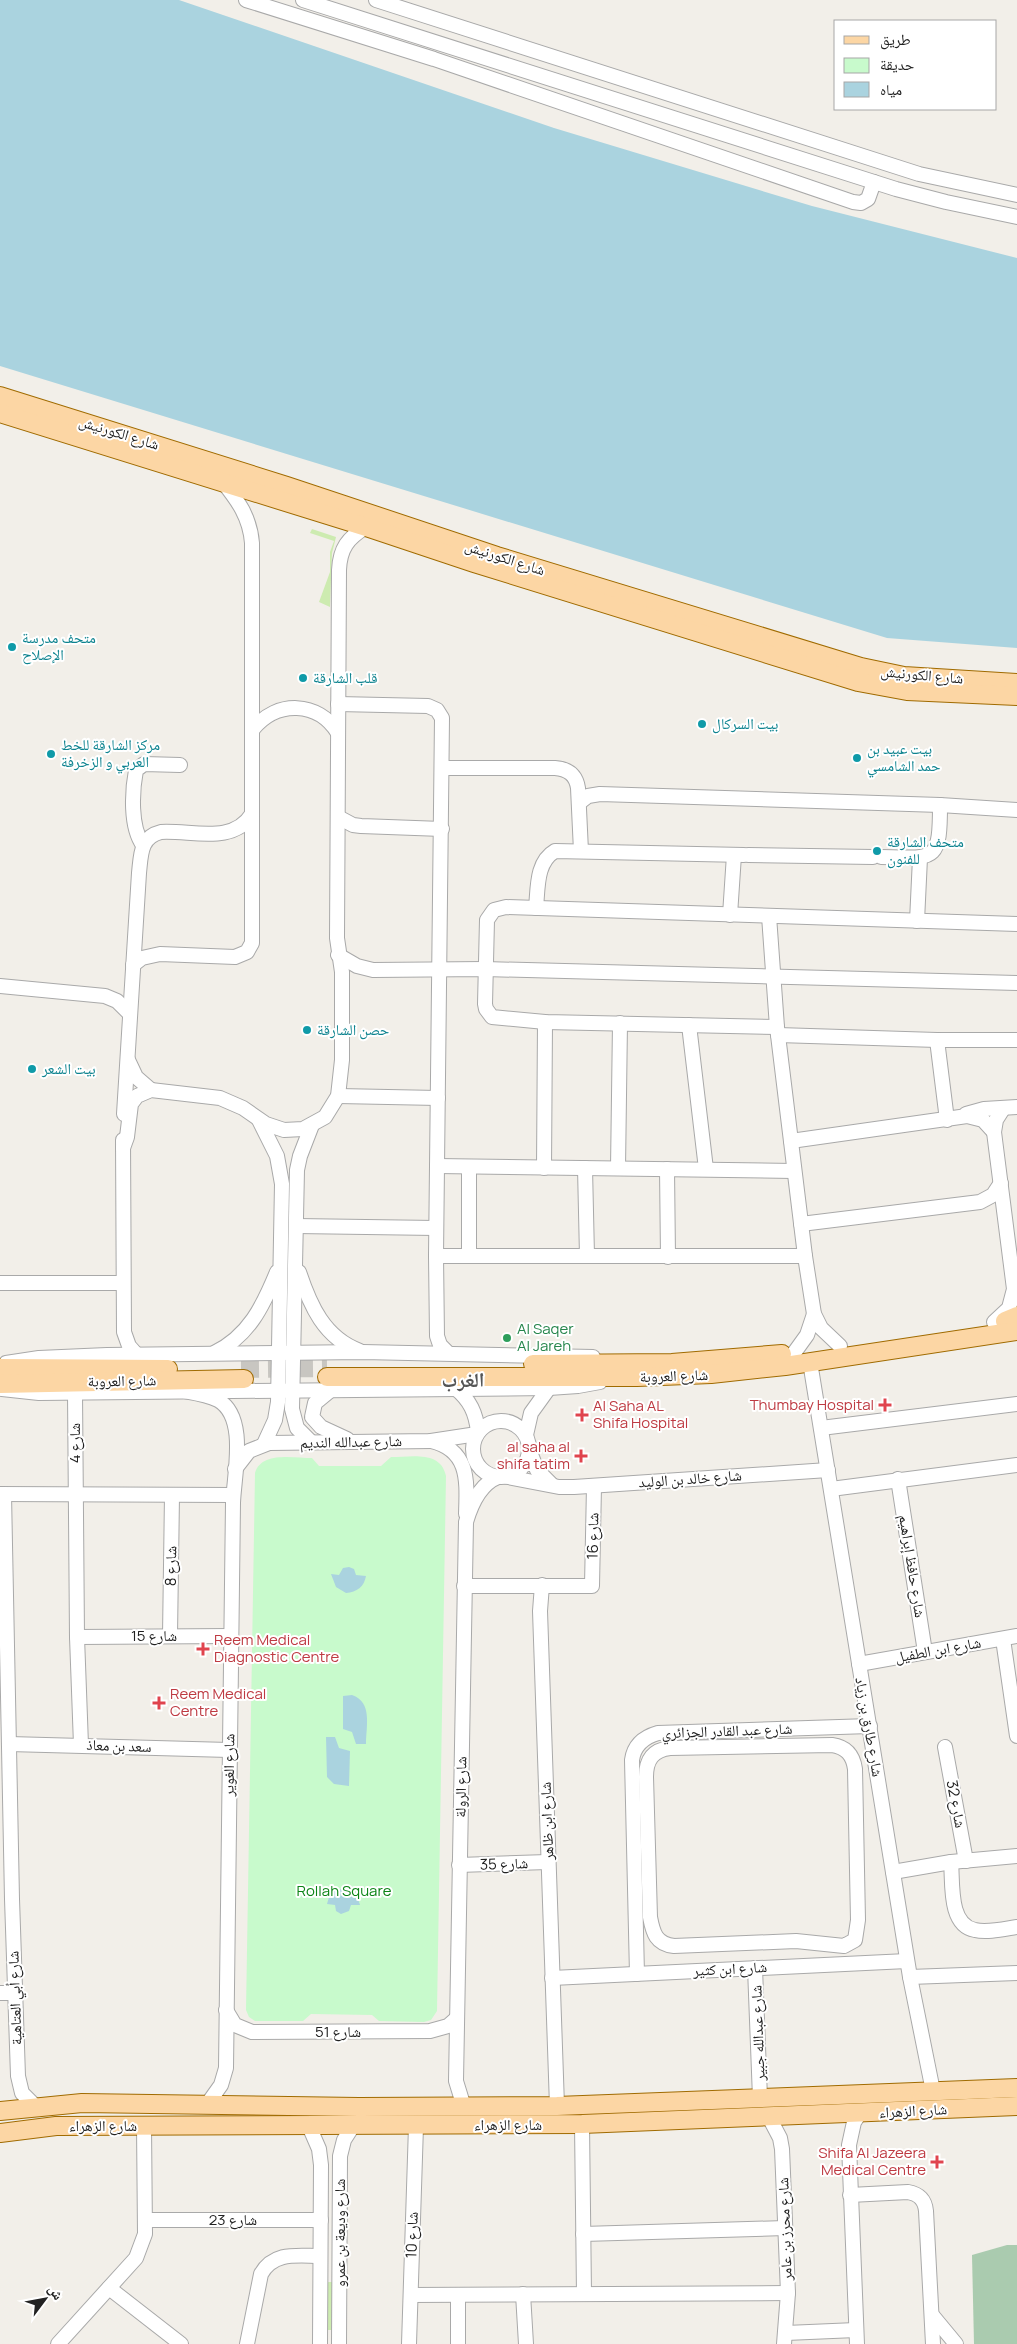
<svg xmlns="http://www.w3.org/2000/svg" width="1017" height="2344" viewBox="0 0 1017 2344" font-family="Manrope,'Noto Naskh Arabic',sans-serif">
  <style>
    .grass { fill: #cdebb0 }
    .cemetery { fill: #aacbaf }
    .park { fill: #c8facc }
    .water { fill: #aad3df }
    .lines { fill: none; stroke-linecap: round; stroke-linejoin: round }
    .major-tunnel { stroke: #c8c6c1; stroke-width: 18; stroke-dasharray: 18 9; stroke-linecap: butt }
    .minor-casing { stroke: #a9a9a9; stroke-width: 16 }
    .major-casing { stroke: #a06b00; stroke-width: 20 }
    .minor { stroke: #fff; stroke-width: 14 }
    .major { stroke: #fcd6a4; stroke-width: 18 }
    .culture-dot { fill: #0f9aa8; stroke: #fff; stroke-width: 2 }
    .leisure-dot { fill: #2e9e5b; stroke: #fff; stroke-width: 2 }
    .health-dot { fill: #e0444e; stroke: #fff; stroke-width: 2 }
    .labels { text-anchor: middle; stroke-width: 4; stroke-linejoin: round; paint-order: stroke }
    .street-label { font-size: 15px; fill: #222; stroke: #fff }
    .culture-label { font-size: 15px; fill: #0d838f; stroke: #fff; text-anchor: start }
    .leisure-label { font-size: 15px; fill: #27864d; stroke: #fff; text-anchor: start }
    .health-label { font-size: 15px; fill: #be3a42; stroke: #fff; text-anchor: end }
    .park-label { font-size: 15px; fill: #0c8416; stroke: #fff }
    .district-label { font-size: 20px; font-weight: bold; fill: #555; stroke: #fff }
  </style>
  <rect width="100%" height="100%" fill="#f2efe9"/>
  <g class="grass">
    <polygon points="312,529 336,537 332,553 330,607 319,602 330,572 330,552 334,541 310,533"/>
    <rect x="327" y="2282" width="6" height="48"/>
  </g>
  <polygon class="cemetery" points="1007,2245 1017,2245 1017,2344 974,2344 972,2255"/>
  <path class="park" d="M 391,1457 C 411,1457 441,1450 446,1476 L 437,2011 L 431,2020 L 424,2022 L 379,2021 L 372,2015 L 311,2014 L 303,2021 L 255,2021 L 249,2017 L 246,2010 L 255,1473 C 261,1451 294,1458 312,1458 L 319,1466 L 381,1466 Z"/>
  <g class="water">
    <polygon points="0,0 179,0 554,128 812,206 1017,258 1017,648 887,638 0,366"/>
    <path d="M 349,1567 L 354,1569 L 356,1575 L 366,1576 C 364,1587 357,1592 346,1593 L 336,1587 L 331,1574 L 339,1575 L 343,1568 Z"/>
    <path d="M 352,1695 C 373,1702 366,1727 366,1744 L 356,1744 L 352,1732 L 343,1729 L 343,1696 Z"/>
    <polygon points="326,1737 335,1737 339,1748 350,1751 349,1786 334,1784 327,1777"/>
    <polygon points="346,1888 356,1893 360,1905 351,1905 349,1911 341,1914 336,1911 335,1905 327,1904 329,1897 334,1891"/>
  </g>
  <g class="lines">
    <polyline class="major-tunnel" points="241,1369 327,1368"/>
    <g class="minor-casing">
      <g id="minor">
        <polyline points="246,0 434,59 853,202 861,203 868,199 874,182"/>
        <polyline points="303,0 896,189 946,202 1017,217"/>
        <polyline points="376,0 919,174 1017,195"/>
        <polyline points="338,704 428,706 437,710 442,718 436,1256 437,1336 440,1345 447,1352"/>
        <path d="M 253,729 C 277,700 318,701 338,733"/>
        <path d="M 443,768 L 555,768 C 568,769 576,775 578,788 L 581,851"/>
        <polyline points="579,803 588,796 600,794 940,805 1017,810"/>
        <polyline points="338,817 353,825 361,826 442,829"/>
        <path d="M 143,845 C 130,827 132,791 136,770 L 144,764 L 180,765"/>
        <polyline points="748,855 873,857"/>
        <path d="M 881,857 C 935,858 940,863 940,805"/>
        <path d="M 536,908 C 538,888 536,862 555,851 L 744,855"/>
        <polyline points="730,915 734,855"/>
        <polyline points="769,916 777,1027 805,1256 814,1314 821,1328 840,1346"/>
        <polyline points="917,921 920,858"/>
        <polyline points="338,955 357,966 373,970 485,969 1017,983"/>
        <path d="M 133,965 L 142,958 L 160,954 L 235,957 L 247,952 L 252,943 L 252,543 C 250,517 238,501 223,482"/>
        <polyline points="0,986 105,996 117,1001 130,1014"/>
        <polyline points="689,1025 706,1169"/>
        <polyline points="777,1027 545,1022 492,1017 486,1009 485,1004 487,920 494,910 506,907 1017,924"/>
        <polyline points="778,1035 937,1040 1017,1040"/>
        <polyline points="937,1040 947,1120"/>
        <polyline points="128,1060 136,1077 151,1090"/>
        <polyline points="338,1096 438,1098"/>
        <path d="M 124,1114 L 139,873 C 141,855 140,837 161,832 C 192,830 233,845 252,814"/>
        <polyline points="966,1114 984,1109 1017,1107"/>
        <polyline points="259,1120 277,1156 282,1184 278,1402 275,1420 264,1444"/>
        <polyline points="123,1140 124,1332 129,1346 137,1355"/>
        <polyline points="791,1141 967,1116 983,1120 994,1132"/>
        <path d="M 123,1148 L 127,1137 L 131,1104 L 137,1096 L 151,1090 L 220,1098 L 243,1108 L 266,1124 L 284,1130 L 303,1129 L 325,1117 L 338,1096 L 342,1060 L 342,972 L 337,938 L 339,570 C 340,548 348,538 366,527"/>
        <polyline points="437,1166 794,1171"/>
        <polyline points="469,1167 469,1255"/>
        <polyline points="544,1168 545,1022"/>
        <polyline points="585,1168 587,1256"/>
        <polyline points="618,1168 620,1023"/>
        <polyline points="667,1169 668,1257"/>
        <polyline points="801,1224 980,1202 993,1195 1001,1183"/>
        <polyline points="296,1226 436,1228"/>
        <polyline points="436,1256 805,1256"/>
        <path d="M 299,1272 C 310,1305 324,1338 360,1351"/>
        <polyline points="0,1283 123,1283"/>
        <polyline points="994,1322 1009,1308 1014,1289 994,1132 996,1120 1003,1109"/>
        <path d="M 214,1353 C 249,1336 263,1306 277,1272"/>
        <polyline points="794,1353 807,1335 814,1314"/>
        <polyline points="810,1362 910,1977 933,2091"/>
        <polyline points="6,1363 39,1358 107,1355 363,1352 593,1357"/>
        <path d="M 455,1388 C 470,1400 476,1413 478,1432"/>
        <polyline points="2,1389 39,1393 549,1388 578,1386 600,1382"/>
        <polyline points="332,1389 315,1403 312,1417 321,1427 347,1439"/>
        <path d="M 184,1391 C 195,1393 208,1395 218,1400 C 248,1417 234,1474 233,1503 L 226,2068 L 221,2085 L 206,2106"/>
        <polyline points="75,1393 77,1637 81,1745"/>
        <circle cx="501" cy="1449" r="28"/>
        <polyline points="821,1428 1017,1404"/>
        <polyline points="526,1435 531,1413 549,1388"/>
        <path d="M 431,1441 C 470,1450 467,1482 466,1514"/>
        <polyline points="311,1442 297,1428 292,1409 297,1170 300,1156 312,1125"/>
        <polyline points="530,1452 537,1470 552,1485"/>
        <polyline points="235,1469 249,1451 269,1443 431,1441 477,1434"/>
        <polyline points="508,1477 559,1487 574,1487 828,1470"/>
        <polyline points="898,1479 925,1652"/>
        <polyline points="831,1489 1017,1465"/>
        <polyline points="0,1494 233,1495"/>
        <polyline points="4,1494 12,1899 18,2076 22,2093 35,2106"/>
        <polyline points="542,1585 540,1611 557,2106"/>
        <polyline points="464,1586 592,1586 594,1486"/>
        <polyline points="170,1636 172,1495"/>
        <polyline points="77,1637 231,1636"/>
        <polyline points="1003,1639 1017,1736"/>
        <polyline points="859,1664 1017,1636"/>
        <polyline points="9,1744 229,1750"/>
        <path d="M 832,1745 C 846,1747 853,1755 855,1769 L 858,1920 L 855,1940 L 844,1946 L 796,1941 L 674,1946 C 656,1944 653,1933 650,1917 L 646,1777 C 646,1760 653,1750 670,1748 Z"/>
        <polyline points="945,1747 966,1861"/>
        <path d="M 951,1862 C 953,1882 948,1925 975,1930 C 987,1933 1004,1929 1017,1927"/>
        <polyline points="459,1865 548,1862"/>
        <polyline points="893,1872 951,1862 1017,1856"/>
        <polyline points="755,1968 760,2098"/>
        <path d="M 637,1974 L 632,1760 C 634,1745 644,1737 658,1733 L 870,1726"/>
        <polyline points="910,1977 1017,1973"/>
        <polyline points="552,1978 907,1961"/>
        <polyline points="0,1993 15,1993"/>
        <polyline points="226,2010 235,2025 252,2032 430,2031 448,2026 457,2018"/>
        <path d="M 464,2107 L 456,2081 L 466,1522 C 471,1505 480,1484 498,1477"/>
        <polyline points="769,2117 780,2138 782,2149 788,2293 784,2344"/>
        <polyline points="582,2124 584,2294"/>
        <polyline points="309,2126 319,2149 321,2165 320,2344"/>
        <path d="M 850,2195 L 908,2192 C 919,2194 925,2200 926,2211 L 933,2344"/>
        <polyline points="145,2220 321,2220"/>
        <polyline points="583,2234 785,2228"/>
        <polyline points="109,2288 181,2344"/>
        <polyline points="523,2294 526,2344"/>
        <polyline points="411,2295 788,2293"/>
        <polyline points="458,2295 458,2344"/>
        <polyline points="932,2315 956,2344"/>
        <polyline points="786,2333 856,2330"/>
        <polyline points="58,2344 136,2258 145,2234 144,2126"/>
        <path d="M 247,2344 L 261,2274 C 274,2251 298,2256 320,2256"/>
        <polyline points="339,2344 340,2156 344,2140 353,2126"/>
        <polyline points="409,2344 416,2126"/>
        <polyline points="857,2344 849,2145 854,2122 860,2113"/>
      </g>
    </g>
    <g class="major-casing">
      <g id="major">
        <polyline points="0,396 287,486 497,556 861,667 904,676 1017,683"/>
        <polyline points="0,413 366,527 474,563 858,682 907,691 1017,696"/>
        <polyline points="1005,1321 1017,1316"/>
        <polyline points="533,1364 672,1363 782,1354"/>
        <polyline points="0,1368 168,1369"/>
        <polyline points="327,1377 637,1377 711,1374 785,1366 1017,1331"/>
        <polyline points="0,1384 244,1379"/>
        <polyline points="0,2111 82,2103 359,2107 557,2106 1017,2088"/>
        <polyline points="0,2133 56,2126 582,2124 1017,2106"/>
      </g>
    </g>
    <use href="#minor" class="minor"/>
    <use href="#major" class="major"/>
  </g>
  <g class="culture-dot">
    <circle cx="12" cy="647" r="5"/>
    <circle cx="303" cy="678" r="5"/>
    <circle cx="702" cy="724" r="5"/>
    <circle cx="51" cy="754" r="5"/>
    <circle cx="857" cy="758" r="5"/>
    <circle cx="877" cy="851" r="5"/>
    <circle cx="307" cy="1030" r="5"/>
    <circle cx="32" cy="1069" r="5"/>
  </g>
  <circle class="leisure-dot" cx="507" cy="1338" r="5"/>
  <g class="health-dot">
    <path d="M882.5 1397.5h5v5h5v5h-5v5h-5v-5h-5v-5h5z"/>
    <path d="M579.5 1407.5h5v5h5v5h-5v5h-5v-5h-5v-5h5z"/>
    <path d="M578.5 1448.5h5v5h5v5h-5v5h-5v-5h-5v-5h5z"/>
    <path d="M200.5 1641.5h5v5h5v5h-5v5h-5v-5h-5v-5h5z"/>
    <path d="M156.5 1695.5h5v5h5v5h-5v5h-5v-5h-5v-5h5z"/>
    <path d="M934.5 2154.5h5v5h5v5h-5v5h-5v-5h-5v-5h5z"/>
  </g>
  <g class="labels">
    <g class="street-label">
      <text transform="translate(119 433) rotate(17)" y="5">شارع الكورنيش</text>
      <text transform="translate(505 558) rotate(18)" y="5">شارع الكورنيش</text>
      <text transform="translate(922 675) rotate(5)" y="5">شارع الكورنيش</text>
      <text transform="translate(674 1376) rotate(-2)" y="5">شارع العروبة</text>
      <text transform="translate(122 1381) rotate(-1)" y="5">شارع العروبة</text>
      <text transform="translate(351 1442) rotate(-1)" y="5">شارع عبدالله النديم</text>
      <text transform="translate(75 1443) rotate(-90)" y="5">شارع 4</text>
      <text transform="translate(690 1479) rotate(-4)" y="5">شارع خالد بن الوليد</text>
      <text transform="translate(593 1536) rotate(-89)" y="5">شارع 16</text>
      <text transform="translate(171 1566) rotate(-89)" y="5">شارع 8</text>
      <text transform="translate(912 1566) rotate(81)" y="5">شارع حافظ إبراهيم</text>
      <text x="154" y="1641">شارع 15</text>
      <text transform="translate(938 1650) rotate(-10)" y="5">شارع ابن الطفيل</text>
      <text transform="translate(869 1727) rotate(80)" y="5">شارع طارق بن زياد</text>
      <text transform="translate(727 1731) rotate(-2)" y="5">شارع عبد القادر الجزائري</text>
      <text transform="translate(119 1746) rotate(2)" y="5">سعد بن معاذ</text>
      <text transform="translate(229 1765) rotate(-89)" y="5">شارع الغوير</text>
      <text transform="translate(461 1787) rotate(-89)" y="5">شارع الرولة</text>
      <text transform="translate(956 1804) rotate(79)" y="5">شارع 32</text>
      <text transform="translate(547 1821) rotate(-92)" y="5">شارع ابن ظاهر</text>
      <text transform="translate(504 1864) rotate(-2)" y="5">شارع 35</text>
      <text transform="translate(730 1969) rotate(-3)" y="5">شارع ابن كثير</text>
      <text transform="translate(15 1998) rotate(-92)" y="5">شارع أبي العتاهية</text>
      <text x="338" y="2037">شارع 51</text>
      <text transform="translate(758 2033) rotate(-92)" y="5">شارع عبدالله جبير</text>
      <text transform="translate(913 2111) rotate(-3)" y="5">شارع الزهراء</text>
      <text x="508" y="2130">شارع الزهراء</text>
      <text x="103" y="2131">شارع الزهراء</text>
      <text x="233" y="2225">شارع 23</text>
      <text transform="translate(785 2229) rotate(-92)" y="5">شارع محرز بن عامر</text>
      <text transform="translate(340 2233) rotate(-90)" y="5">شارع وديعة بن عمرو</text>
      <text transform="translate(412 2235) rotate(-88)" y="5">شارع 10</text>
    </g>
    <g class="culture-label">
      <text x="22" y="643">متحف مدرسة<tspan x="22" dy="17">الإصلاح</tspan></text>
      <text x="313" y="683">قلب الشارقة</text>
      <text x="712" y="729">بيت السركال</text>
      <text x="61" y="750">مركز الشارقة للخط<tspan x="61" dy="17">العربي و الزخرفة</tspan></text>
      <text x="867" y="754">بيت عبيد بن<tspan x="867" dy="17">حمد الشامسي</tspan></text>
      <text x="887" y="847">متحف الشارقة<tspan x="887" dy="17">للفنون</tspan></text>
      <text x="317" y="1035">حصن الشارقة</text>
      <text x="42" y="1074">بيت الشعر</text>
    </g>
    <g class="leisure-label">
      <text x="517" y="1334">Al Saqer<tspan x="517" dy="17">Al Jareh</tspan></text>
    </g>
    <g class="health-label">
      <text x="874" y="1410">Thumbay Hospital</text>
      <text x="593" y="1411" text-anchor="start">Al Saha AL<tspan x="593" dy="17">Shifa Hospital</tspan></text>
      <text x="570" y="1452">al saha al<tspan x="570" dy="17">shifa tatim</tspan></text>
      <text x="214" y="1645" text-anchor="start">Reem Medical<tspan x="214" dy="17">Diagnostic Centre</tspan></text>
      <text x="170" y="1699" text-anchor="start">Reem Medical<tspan x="170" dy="17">Centre</tspan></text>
      <text x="926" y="2158">Shifa Al Jazeera<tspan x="926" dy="17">Medical Centre</tspan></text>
    </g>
    <g class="park-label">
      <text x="344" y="1896">Rollah Square</text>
    </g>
    <g class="district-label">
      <text x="463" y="1387">الغرب</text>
    </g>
  </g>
  <rect x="834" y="20" width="162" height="90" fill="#ffffff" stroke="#a7a7a7"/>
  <rect x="844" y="36" width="25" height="8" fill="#fcd6a4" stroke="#a7a7a7"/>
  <text x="880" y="45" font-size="15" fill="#222222">طريق</text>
  <rect x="844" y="58" width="25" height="15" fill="#c8facc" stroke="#a7a7a7"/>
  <text x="880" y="70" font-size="15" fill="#222222">حديقة</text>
  <rect x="844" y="82" width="25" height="15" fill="#aad3df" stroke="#a7a7a7"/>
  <text x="880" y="95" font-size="15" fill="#222222">مياه</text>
  <g transform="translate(45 2299) rotate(58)" stroke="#ffffff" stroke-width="4" paint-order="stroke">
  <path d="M0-4L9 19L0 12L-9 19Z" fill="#222222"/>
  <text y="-8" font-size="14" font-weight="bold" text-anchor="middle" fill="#222222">ش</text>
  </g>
</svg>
